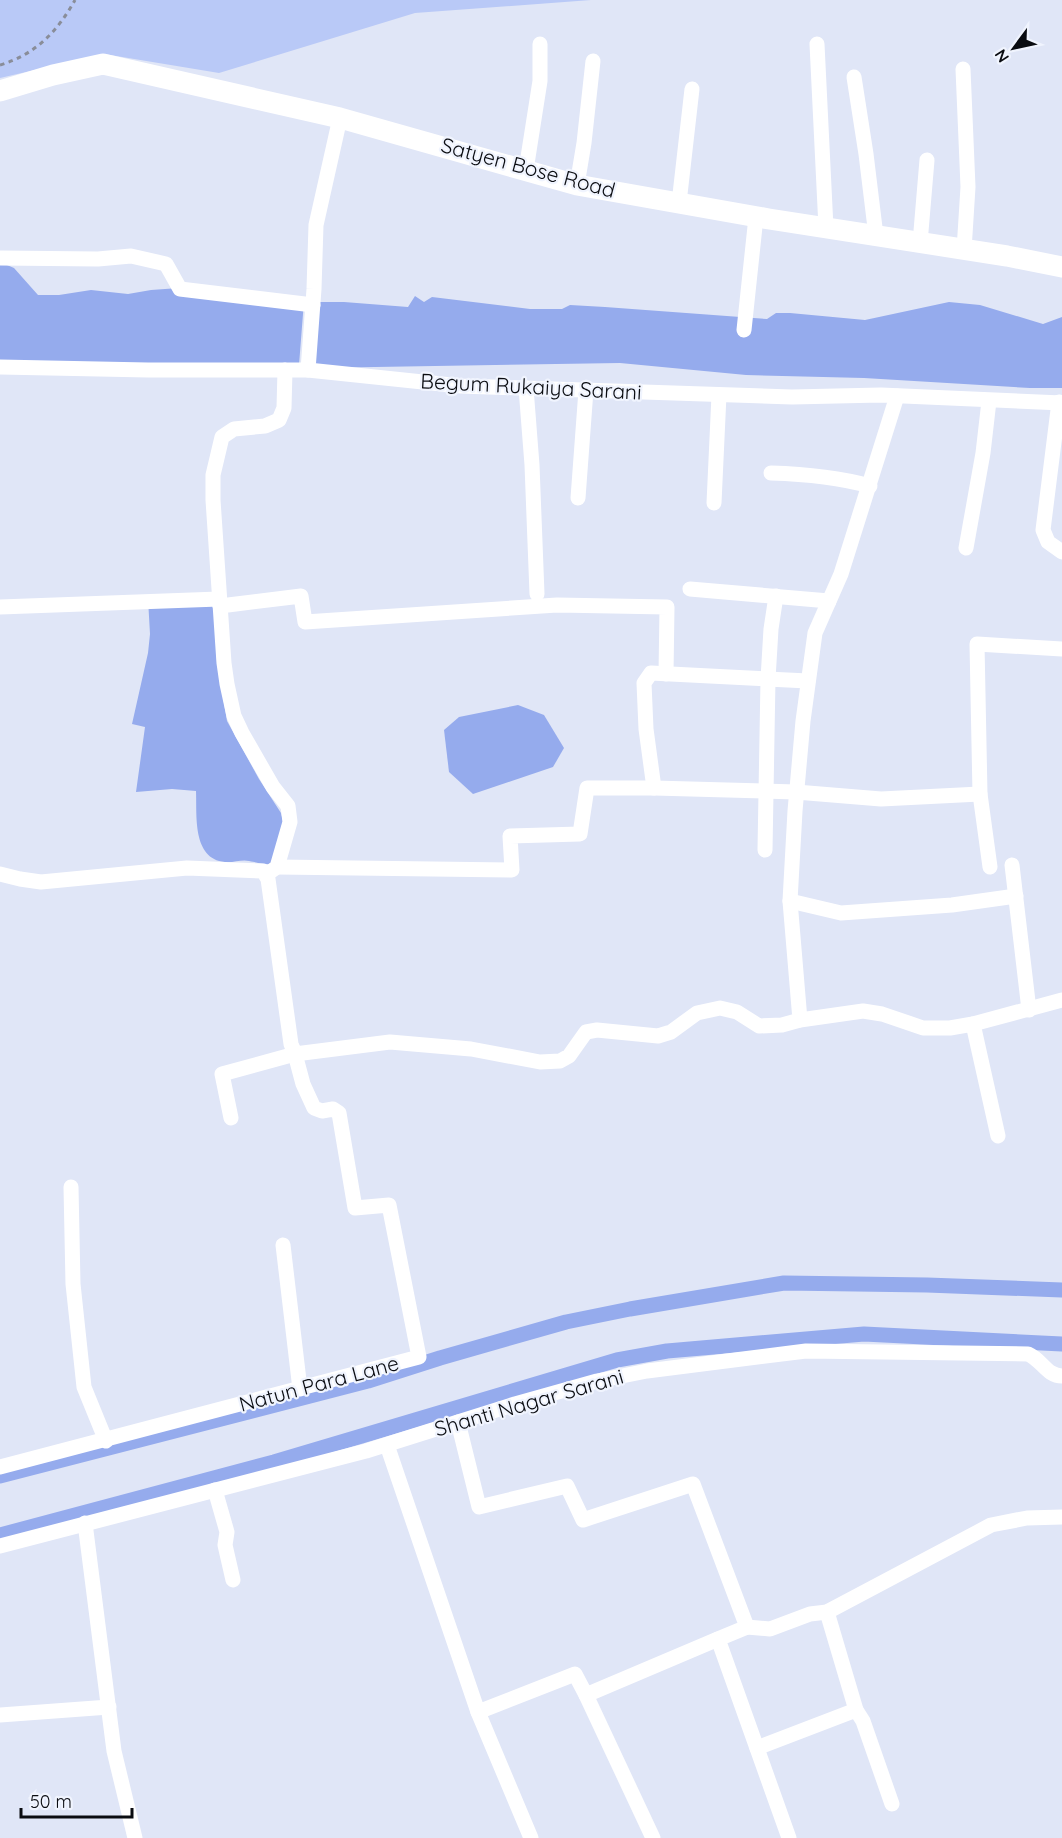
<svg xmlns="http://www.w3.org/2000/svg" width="1062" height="1838" viewBox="0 0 1062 1838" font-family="Quicksand,sans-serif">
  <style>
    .green { fill: #b9c9f7 }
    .water { fill: #95abed }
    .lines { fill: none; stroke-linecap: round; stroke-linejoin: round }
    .canal { stroke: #95abed; stroke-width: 15 }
    .path { stroke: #898d99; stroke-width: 3; stroke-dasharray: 4.5 4.5; stroke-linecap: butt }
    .street { stroke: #fff; stroke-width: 15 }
    .secondary { stroke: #fff; stroke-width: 21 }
    .labels { text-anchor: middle; stroke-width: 4.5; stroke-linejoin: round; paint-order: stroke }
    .street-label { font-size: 21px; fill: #0a0c11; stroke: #f0f4fe }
  </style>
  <rect width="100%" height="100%" fill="#e0e6f7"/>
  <polygon class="green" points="0,0 591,0 415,13 219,73 104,54 0,78"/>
  <g class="water">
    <polygon points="0,262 14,268 38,295 59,295 91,290 128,294 151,290 179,288 304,301 299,365 0,362"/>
    <polygon points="415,296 424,302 432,297 530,309 562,309 570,305 605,307 767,319 776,313 790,313 865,320 949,302 980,305 1043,324 1062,317 1062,388 1030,388 864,378 746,375 620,363 315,368 319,302 344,302 408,307"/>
    <path d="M 213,595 L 217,662 L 227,721 L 259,779 L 281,813 L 283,821 L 272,864 C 260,864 260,863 249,861 C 242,859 233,863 225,862 C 192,859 197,815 196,791 L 172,789 L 136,792 L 145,727 L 132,724 L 148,653 L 150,634 L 148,599 Z"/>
    <polygon points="518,705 544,715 564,748 553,767 473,794 449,772 444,730 459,717"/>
  </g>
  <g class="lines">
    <g class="canal">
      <polyline points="0,1476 368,1381 440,1358 566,1322 630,1309 784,1283 927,1285 1062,1290"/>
      <polyline points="0,1535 274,1462 617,1360 667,1351 864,1334 1062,1344"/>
    </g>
    <path class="path" d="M 0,65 C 36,54 57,32 75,0"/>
    <g class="street">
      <polyline points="817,44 826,228"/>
      <polyline points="963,69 968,187 964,250"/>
      <polyline points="854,77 866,154 876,236"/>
      <polyline points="526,170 540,81 540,44"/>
      <polyline points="577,185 584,143 593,61"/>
      <polyline points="679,203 692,89"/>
      <polyline points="920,243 927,160"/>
      <polyline points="0,258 98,259 131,256 166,264 180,289 313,305"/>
      <polyline points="744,330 756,217"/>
      <polyline points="0,367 148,370 308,370 461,386 792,397 881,395 1062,403"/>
      <polyline points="308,370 314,289 316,225 340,118"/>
      <polyline points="526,388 532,465 537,594"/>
      <polyline points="1059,402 1043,530 1048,542 1062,552"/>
      <path d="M 771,473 C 805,474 837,477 870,486"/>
      <polyline points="578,498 586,390"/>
      <polyline points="714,503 719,395"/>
      <polyline points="966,548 983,453 989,401"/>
      <polyline points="690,589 829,601"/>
      <polyline points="220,606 301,596 305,622 557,605 667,607 666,674"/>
      <polyline points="0,607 219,599"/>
      <polyline points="654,788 646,729 644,683 651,673 808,681"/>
      <polyline points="765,850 768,679 771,629 776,596"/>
      <polyline points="1012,865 1029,1010"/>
      <polyline points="277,867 512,870 510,836 580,834 587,788 654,788 796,792 881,799 980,794"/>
      <polyline points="990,867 980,794 977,644 1062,649"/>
      <polyline points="270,872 277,867 290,822 288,806 273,787 242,733 234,716 227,684 224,663 213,500 213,475 222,437 234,429 265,426 279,420 284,408 285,370"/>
      <polyline points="0,874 20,879 41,882 187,868 263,871 268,879 291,1044 295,1054 390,1042 471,1049 540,1062 560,1061 569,1056 586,1032 597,1030 658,1036 671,1032 697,1013 720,1008 737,1012 759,1026 782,1025 800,1020 863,1011 882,1014 923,1028 950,1028 973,1024 1062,1000"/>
      <polyline points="790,901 841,913 952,905 1016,896"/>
      <polyline points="800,1020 790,901 795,811 803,721 815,633 841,574 897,396"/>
      <polyline points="973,1024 998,1136"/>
      <polyline points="71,1187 73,1284 84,1387 106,1441"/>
      <polyline points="283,1245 300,1389"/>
      <polyline points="458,1422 479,1507 567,1486 583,1520 693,1484 747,1627 718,1639 789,1838"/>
      <polyline points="387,1445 478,1712 575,1674 586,1695 718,1639"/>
      <polyline points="0,1467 419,1357 389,1205 355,1208 339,1113 333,1109 322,1111 314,1108 303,1084 295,1054 222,1074 231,1118"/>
      <polyline points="215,1490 227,1532 225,1545 233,1580"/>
      <polyline points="85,1523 114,1751 135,1838"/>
      <path d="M 0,1546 L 366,1451 L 515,1404 L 597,1381 L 647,1371 L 806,1351 L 1028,1354 C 1042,1360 1047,1376 1062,1376"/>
      <polyline points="827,1612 856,1710 863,1721 892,1804"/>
      <polyline points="747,1627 770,1629 810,1614 827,1612 991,1525 1027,1518 1062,1517"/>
      <polyline points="586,1695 653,1838"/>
      <polyline points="478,1712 531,1838"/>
      <polyline points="0,1715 109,1707"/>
      <polyline points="757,1748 856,1710"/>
    </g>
    <polyline class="secondary" points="0,91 53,75 103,64 340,118 577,185 769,219 1007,256 1062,267"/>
  </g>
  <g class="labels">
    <g class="street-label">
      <text transform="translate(528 168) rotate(15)" y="7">Satyen Bose Road</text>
      <text transform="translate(531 387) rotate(3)" y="7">Begum Rukaiya Sarani</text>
      <text transform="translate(319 1384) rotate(-15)" y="7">Natun Para Lane</text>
      <text transform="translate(529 1403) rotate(-16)" y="7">Shanti Nagar Sarani</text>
    </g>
  </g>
  <g transform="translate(1014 48) rotate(237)" stroke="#f0f4fe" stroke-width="4.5" paint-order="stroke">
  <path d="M0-4.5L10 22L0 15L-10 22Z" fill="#0a0c11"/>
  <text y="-9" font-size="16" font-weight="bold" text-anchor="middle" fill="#0a0c11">N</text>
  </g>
  <path d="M21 1808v9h111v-9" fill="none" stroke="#0a0c11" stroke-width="3"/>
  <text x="30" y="1808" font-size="18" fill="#0a0c11" stroke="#f0f4fe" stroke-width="4.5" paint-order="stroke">50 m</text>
</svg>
